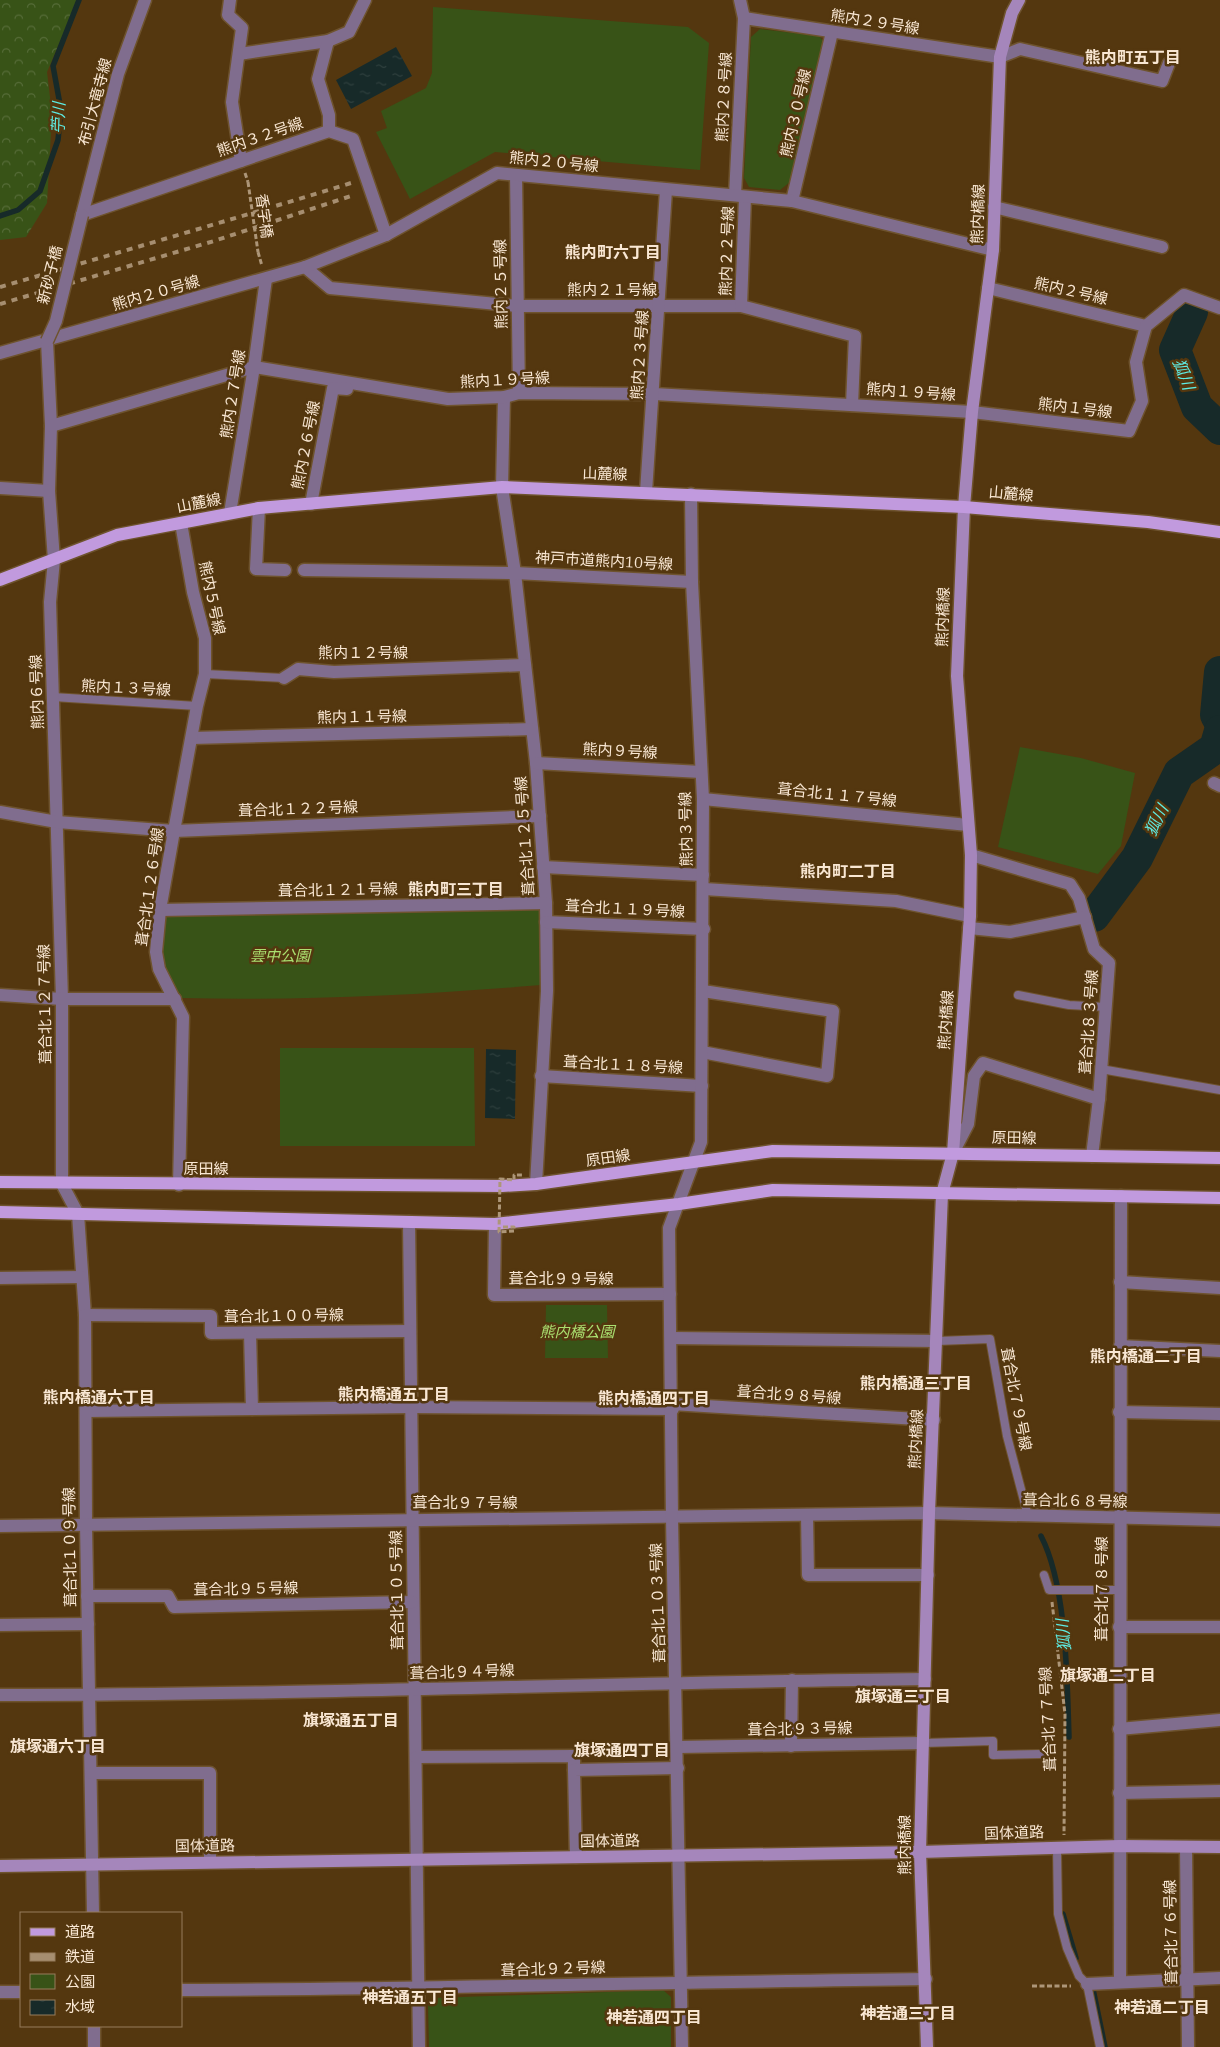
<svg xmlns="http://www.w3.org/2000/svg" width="1220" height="2047" viewBox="0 0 1220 2047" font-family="'IBM Plex Serif','Noto Sans JP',serif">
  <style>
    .forest { fill: url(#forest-crowns) }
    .green { fill: #385317 }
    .water { fill: url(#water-ripples) }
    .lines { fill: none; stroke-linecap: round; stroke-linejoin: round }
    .stream { stroke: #172a29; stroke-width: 5.5 }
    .river { stroke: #172a29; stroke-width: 32 }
    .lane-casing { stroke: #6e532e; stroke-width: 10 }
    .street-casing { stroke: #6e532e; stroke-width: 15 }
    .secondary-casing { stroke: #6e532e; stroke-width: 15 }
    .primary-casing { stroke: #6e532e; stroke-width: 15 }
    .path { stroke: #ad9678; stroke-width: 3; stroke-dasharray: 5 2.5; stroke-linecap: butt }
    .lane { stroke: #806d8e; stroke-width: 8 }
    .street { stroke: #806d8e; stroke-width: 12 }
    .secondary { stroke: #a586bb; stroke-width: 12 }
    .primary { stroke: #c19ade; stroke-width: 12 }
    .rail { stroke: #a68e70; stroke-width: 4; stroke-dasharray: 6 6; stroke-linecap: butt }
    .street-bridge-casing { stroke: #6e532e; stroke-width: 15; stroke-linecap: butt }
    .path-bridge { stroke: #ad9678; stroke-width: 3; stroke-dasharray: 5 2.5; stroke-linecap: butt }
    .street-bridge { stroke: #806d8e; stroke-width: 12 }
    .labels { text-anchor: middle; stroke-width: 5; stroke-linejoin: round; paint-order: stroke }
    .street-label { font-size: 15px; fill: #f9e7d3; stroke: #54370f }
    .park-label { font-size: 15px; font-style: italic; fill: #aae070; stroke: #54370f }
    .neighbourhood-label { font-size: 16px; font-weight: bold; fill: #f9e7d3; stroke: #54370f }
    .water-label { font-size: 16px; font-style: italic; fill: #5eede5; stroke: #54370f }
  </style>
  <defs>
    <pattern id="forest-crowns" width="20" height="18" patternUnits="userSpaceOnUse" patternTransform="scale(1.25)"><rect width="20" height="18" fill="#385317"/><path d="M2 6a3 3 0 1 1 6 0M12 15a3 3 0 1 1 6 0" fill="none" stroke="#566c38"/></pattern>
    <pattern id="water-ripples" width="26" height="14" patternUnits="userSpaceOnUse" patternTransform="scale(1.25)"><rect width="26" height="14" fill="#172a29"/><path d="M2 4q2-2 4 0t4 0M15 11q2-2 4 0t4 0" fill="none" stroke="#2e3f3d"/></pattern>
  </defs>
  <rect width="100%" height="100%" fill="#54370f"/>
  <polygon class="forest" points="0,0 78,0 47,72 52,114 47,203 26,237 0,240"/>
  <g class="green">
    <polygon points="433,7 688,27 709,43 700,170 495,152 410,199 376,132 387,128 381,111 426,88 432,73"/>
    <polygon points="760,29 819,36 824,42 790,182 780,190 749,187 744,178 751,37"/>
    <polygon points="1020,747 1081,758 1135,773 1121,846 1098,874 998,847"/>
    <path d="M 540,908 L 541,985 C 421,995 301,1001 181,998 L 165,971 L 162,952 L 165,915 Z"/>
    <polygon points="280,1048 474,1048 475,1146 280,1146"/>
    <polygon points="546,1305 607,1305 608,1358 545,1358"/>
    <polygon points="663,1990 671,1997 671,2047 429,2047 428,2005 434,1998"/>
  </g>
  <g class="water">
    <polygon points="396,47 412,76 351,109 336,80"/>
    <polygon points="486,1049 516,1050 515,1119 485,1118"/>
  </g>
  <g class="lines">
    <g class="stream">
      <polyline points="0,216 18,210 40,191 58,140 61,110 53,66 79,0"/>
      <path d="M 1041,1536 C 1067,1586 1067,1680 1069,1737"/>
      <polyline points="1063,1914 1076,1958"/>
      <polyline points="1093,1989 1105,2047"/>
    </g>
    <g class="river">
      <polyline points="1192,312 1175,350 1197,407 1220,429"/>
      <polyline points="1220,672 1216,715 1220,722"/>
      <polyline points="1094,916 1137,858 1179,773 1215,748 1220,731"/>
    </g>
    <g class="lane-casing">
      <g id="lane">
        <polyline points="205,674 284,678"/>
        <polyline points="53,697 197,706"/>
        <polyline points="1018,995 1069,1005 1106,1007"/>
        <polyline points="1101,1069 1220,1090"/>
        <polyline points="937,1341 990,1339 1007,1436 1028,1516"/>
        <polyline points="1044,1575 1049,1590 1119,1590"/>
        <polyline points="923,1743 993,1741 993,1755 1042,1754"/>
        <polyline points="1057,1848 1058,1914 1067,1948 1079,1976 1087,1984 1100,2047"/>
      </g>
    </g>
    <g class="street-casing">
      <g id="street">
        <polyline points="230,0 228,15 242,28 232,102 241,161"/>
        <polyline points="744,18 1000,57 1020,49 1162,81 1169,63"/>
        <polyline points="239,54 328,41"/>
        <polyline points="329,131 329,115 318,79 328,41 349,32 365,0"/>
        <polyline points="516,175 519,393"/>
        <polyline points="735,195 744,18 740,0"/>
        <polyline points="792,201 832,32"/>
        <polyline points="994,207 1162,247"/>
        <polyline points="82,215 329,131 353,139 386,235"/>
        <polyline points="82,215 118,74 145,0"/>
        <polyline points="305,267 330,288 517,306 741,306 855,336 852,405"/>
        <polyline points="988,288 1146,326"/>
        <polyline points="741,306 745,197"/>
        <polyline points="47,341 51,426 49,491 54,560 50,602 62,999 62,1184 78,1214 85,1315 86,1525 93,1913"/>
        <polyline points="0,353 305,267 386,235 497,173 792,201 993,250"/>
        <polyline points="504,397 502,487 515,573 536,763 546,903 547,991 536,1184"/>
        <polyline points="51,426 254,367 448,399 504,397 519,393 654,394 972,412 1129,431 1142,401 1136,362 1146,326 1184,295 1220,308"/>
        <polyline points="0,488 49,491"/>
        <polyline points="646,492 666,190"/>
        <polyline points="311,504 333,388 347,389"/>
        <polyline points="259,508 256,569 285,570"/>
        <polyline points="230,513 254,367 266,279"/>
        <polyline points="304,570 515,573 692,582"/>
        <polyline points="284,678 298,669 334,672 525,665"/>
        <polyline points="192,738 532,729"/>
        <polyline points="536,763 701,772"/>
        <polyline points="1214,783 1220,786"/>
        <polyline points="703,799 968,825"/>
        <polyline points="0,812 57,822 174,831 540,816"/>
        <polyline points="971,855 1070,884 1079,898 1094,949 1109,963 1099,1099 1092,1156"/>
        <polyline points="543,867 703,875"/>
        <polyline points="704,889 896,901 970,916"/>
        <polyline points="160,910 546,903"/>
        <polyline points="546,922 704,929"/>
        <polyline points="969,928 1010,932 1085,917"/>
        <polyline points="0,995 62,999 175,999"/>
        <polyline points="702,1052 827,1076 833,1011 703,991"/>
        <polyline points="541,1076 702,1086"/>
        <polyline points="953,1153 968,1124 974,1076 983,1063 1099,1099"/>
        <polyline points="179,1185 183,1017 159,969 156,952 160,910 174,831 197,706 205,674 205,638 193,592 181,523"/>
        <polyline points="409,1222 419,2047"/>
        <polyline points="495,1224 494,1295 670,1294"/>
        <polyline points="0,1278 82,1277"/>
        <polyline points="1120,1282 1220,1288"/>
        <polyline points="85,1315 211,1316 211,1333 410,1331"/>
        <polyline points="671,1338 937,1341"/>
        <polyline points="1120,1346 1220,1351"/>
        <polyline points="672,1404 934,1420"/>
        <polyline points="252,1409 411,1407 673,1409"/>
        <polyline points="86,1411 252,1409 250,1333"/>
        <polyline points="1119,1412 1220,1414"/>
        <polyline points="807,1515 808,1575 928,1575"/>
        <polyline points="0,1526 929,1513 1220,1520"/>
        <polyline points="87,1596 168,1596 174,1607 413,1602"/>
        <polyline points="0,1625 88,1624"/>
        <polyline points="1119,1627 1220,1627"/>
        <path d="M 0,1695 C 309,1695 617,1682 925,1679"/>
        <polyline points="1119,1729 1220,1720"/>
        <polyline points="791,1746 792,1680"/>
        <polyline points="678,1747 923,1743"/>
        <polyline points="416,1757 574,1756 574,1770"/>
        <polyline points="91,1773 210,1773 210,1862"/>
        <polyline points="1119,1793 1220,1791"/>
        <polyline points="1186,1847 1188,2047"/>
        <polyline points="576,1857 574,1770 678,1768"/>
        <polyline points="1120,1982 1121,1196"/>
        <polyline points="1087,1984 1220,1978"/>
        <path d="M 181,1990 C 430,1989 678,1982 926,1979"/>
        <polyline points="0,1992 21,1992"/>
        <polyline points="94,2026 94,2047"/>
        <polyline points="682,2047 672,1518 669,1228 701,1142 703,799 692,582 691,494"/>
      </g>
    </g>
    <g class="secondary-casing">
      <g id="secondary">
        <polyline points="0,1866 920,1852 1120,1846 1220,1847"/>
        <polyline points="927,2047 920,1852 929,1513 942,1194 953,1153 970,916 971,855 957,676 964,507 972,412 993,250 1000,57 1012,13 1019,0"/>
      </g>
    </g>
    <g class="primary-casing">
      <g id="primary">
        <polyline points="0,580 117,535 259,508 502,487 964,507 1148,522 1220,532"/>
        <polyline points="0,1182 502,1186 536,1184 773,1151 1220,1158"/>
        <polyline points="0,1212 495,1224 679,1204 773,1190 1220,1198"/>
      </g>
    </g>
    <g class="path">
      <polyline points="245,173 248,182"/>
      <polyline points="258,252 262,266"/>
      <polyline points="1052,1602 1065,1714 1064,1835"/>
      <polyline points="1032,1986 1071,1986"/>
    </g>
    <use href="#lane" class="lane"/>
    <use href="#street" class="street"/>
    <use href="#secondary" class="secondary"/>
    <use href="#primary" class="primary"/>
    <g class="rail">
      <path d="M 0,287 C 117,253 234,219 351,183"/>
      <polyline points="0,304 214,241 354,195"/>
    </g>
    <g class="street-bridge-casing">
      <polyline id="street-bridge" points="47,341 56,321 82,215"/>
    </g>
    <g class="path-bridge">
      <polyline points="248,182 258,252"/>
      <polyline points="503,1227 514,1227 514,1231 499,1232 500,1179 514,1180 514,1175 523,1175"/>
    </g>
    <use href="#street-bridge" class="street-bridge"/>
  </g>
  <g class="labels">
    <g class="street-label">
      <text transform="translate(875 22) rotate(9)" y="5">熊内２９号線</text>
      <text transform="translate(724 97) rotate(-87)" y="5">熊内２８号線</text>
      <text transform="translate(95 102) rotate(-75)" y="5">布引大竜寺線</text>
      <text transform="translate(796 113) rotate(-77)" y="5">熊内３０号線</text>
      <text transform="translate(260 137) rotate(-19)" y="5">熊内３２号線</text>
      <text transform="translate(554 162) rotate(6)" y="5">熊内２０号線</text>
      <text transform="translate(978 214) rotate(-88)" y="5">熊内橋線</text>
      <text transform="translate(264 216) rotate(82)" y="5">香字橋</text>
      <text transform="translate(727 251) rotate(-88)" y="5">熊内２２号線</text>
      <text transform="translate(50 275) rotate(-76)" y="5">新砂子橋</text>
      <text transform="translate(501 284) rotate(-91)" y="5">熊内２５号線</text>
      <text x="612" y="295">熊内２１号線</text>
      <text transform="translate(1071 291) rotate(13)" y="5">熊内２号線</text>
      <text transform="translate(156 293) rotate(-16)" y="5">熊内２０号線</text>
      <text transform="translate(640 355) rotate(-86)" y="5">熊内２３号線</text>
      <text transform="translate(505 380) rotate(-3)" y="5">熊内１９号線</text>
      <text transform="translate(911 392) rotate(4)" y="5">熊内１９号線</text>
      <text transform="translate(233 394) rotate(-81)" y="5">熊内２７号線</text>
      <text transform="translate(1075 408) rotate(7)" y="5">熊内１号線</text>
      <text transform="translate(306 445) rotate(-79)" y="5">熊内２６号線</text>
      <text transform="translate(605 474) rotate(2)" y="5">山麓線</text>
      <text transform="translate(1011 494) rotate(5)" y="5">山麓線</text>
      <text transform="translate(199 503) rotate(-11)" y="5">山麓線</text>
      <text transform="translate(604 561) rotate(3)" y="5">神戸市道熊内10号線</text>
      <text transform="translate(212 598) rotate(78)" y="5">熊内５号線</text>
      <text transform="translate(943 617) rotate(-88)" y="5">熊内橋線</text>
      <text x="363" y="658">熊内１２号線</text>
      <text transform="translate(126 688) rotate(3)" y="5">熊内１３号線</text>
      <text transform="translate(37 692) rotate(-92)" y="5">熊内６号線</text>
      <text transform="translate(362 717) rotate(-1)" y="5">熊内１１号線</text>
      <text transform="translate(620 751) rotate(3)" y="5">熊内９号線</text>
      <text transform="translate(837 795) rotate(6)" y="5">葺合北１１７号線</text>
      <text transform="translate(298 809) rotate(-2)" y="5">葺合北１２２号線</text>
      <text transform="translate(686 829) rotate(-91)" y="5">熊内３号線</text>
      <text transform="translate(525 836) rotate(-94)" y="5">葺合北１２５号線</text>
      <text transform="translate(150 887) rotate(-82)" y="5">葺合北１２６号線</text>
      <text transform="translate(338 890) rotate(-1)" y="5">葺合北１２１号線</text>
      <text transform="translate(625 909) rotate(3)" y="5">葺合北１１９号線</text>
      <text transform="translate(45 1004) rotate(-91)" y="5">葺合北１２７号線</text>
      <text transform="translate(946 1020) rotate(-86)" y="5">熊内橋線</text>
      <text transform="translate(1089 1022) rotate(-86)" y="5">葺合北８３号線</text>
      <text transform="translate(623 1065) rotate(3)" y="5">葺合北１１８号線</text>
      <text transform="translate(1014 1138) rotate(1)" y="5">原田線</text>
      <text transform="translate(608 1158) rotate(-8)" y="5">原田線</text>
      <text x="206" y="1174">原田線</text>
      <text x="561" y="1284">葺合北９９号線</text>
      <text transform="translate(284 1316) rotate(-1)" y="5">葺合北１００号線</text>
      <text transform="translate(789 1395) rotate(4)" y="5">葺合北９８号線</text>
      <text transform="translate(1016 1399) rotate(79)" y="5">葺合北７９号線</text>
      <text transform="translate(916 1439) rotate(-87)" y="5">熊内橋線</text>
      <text transform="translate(1075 1501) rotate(1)" y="5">葺合北６８号線</text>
      <text x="465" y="1508">葺合北９７号線</text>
      <text transform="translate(70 1547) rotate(-91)" y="5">葺合北１０９号線</text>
      <text transform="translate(246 1589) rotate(-1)" y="5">葺合北９５号線</text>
      <text transform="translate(1102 1589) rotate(-90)" y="5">葺合北７８号線</text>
      <text transform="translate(397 1590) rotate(-91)" y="5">葺合北１０５号線</text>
      <text transform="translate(658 1603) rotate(-92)" y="5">葺合北１０３号線</text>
      <text transform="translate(462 1672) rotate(-2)" y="5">葺合北９４号線</text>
      <text transform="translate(1048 1719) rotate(-93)" y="5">葺合北７７号線</text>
      <text transform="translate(800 1729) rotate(-1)" y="5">葺合北９３号線</text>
      <text transform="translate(1014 1833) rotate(-2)" y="5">国体道路</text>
      <text transform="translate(610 1841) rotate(-1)" y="5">国体道路</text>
      <text transform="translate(905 1845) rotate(-90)" y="5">熊内橋線</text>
      <text transform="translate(205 1846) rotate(-1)" y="5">国体道路</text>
      <text transform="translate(1171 1932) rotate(-91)" y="5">葺合北７６号線</text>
      <text transform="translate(553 1969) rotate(-2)" y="5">葺合北９２号線</text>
    </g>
    <g class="park-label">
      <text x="280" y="961">雲中公園</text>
      <text x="577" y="1337">熊内橋公園</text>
    </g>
    <g class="neighbourhood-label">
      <text x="1133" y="63">熊内町五丁目</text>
      <text x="613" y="258">熊内町六丁目</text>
      <text x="848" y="877">熊内町二丁目</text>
      <text x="456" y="895">熊内町三丁目</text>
      <text x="1146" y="1362">熊内橋通二丁目</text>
      <text x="916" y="1389">熊内橋通三丁目</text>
      <text x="394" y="1400">熊内橋通五丁目</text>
      <text x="99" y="1403">熊内橋通六丁目</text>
      <text x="654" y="1404">熊内橋通四丁目</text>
      <text x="1108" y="1681">旗塚通二丁目</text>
      <text x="903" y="1702">旗塚通三丁目</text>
      <text x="351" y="1726">旗塚通五丁目</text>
      <text x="58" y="1752">旗塚通六丁目</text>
      <text x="622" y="1756">旗塚通四丁目</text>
      <text x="410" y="2003">神若通五丁目</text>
      <text x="1162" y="2013">神若通二丁目</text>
      <text x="908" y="2019">神若通三丁目</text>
      <text x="654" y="2023">神若通四丁目</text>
    </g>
    <g class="water-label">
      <text transform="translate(58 118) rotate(-88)" y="6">苧川</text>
      <text transform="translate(1184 374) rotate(69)" y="6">狐川</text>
      <text transform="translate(1156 820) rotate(-64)" y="6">狐川</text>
      <text transform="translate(1063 1635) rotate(-95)" y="6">狐川</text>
    </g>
  </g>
  <rect x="20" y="1912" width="162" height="115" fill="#54370f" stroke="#967d5d"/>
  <rect x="30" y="1928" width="25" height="8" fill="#c19ade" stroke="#967d5d"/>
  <text x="65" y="1937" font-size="15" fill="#f9e7d3">道路</text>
  <rect x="30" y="1953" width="25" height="8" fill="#a68e70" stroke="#967d5d"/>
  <text x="65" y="1962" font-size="15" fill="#f9e7d3">鉄道</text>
  <rect x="30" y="1974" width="25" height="15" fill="#385317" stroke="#967d5d"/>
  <text x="65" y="1987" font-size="15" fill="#f9e7d3">公園</text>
  <rect x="30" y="2000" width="25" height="15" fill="url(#water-ripples)" stroke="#967d5d"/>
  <text x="65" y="2012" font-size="15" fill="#f9e7d3">水域</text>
</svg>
